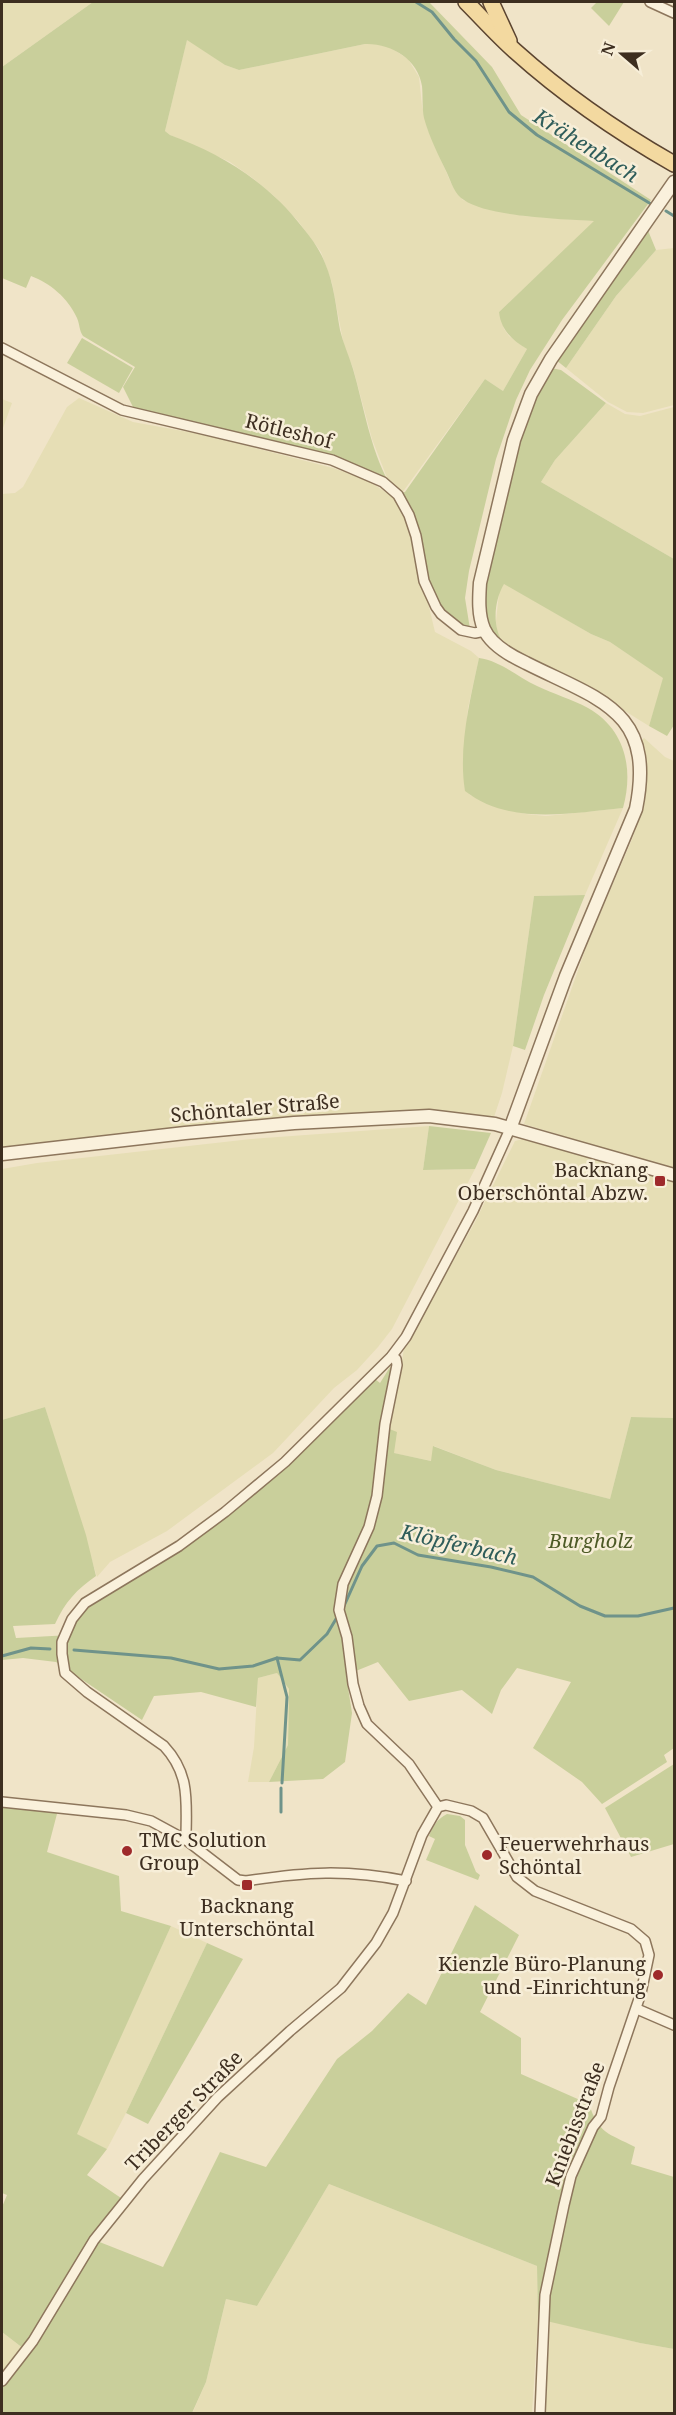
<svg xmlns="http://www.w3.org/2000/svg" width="676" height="2415" viewBox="0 0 676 2415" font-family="'Noto Serif',serif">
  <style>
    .farmland { fill: #e6deb5 }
    .green { fill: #c9cf9b }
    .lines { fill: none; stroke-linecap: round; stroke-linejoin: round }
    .stream { stroke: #6f938a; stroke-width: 3 }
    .minor-casing { stroke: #8d765c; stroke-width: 12 }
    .tertiary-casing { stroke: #8d765c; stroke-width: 15 }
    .primary-casing { stroke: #5b4430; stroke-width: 18 }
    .minor { stroke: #faf1dc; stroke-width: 9 }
    .tertiary { stroke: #faf1dc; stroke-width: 12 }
    .primary { stroke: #f3d9a0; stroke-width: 15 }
    .poi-dot { fill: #9e2a2b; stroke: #f7eed8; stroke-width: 2 }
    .labels { text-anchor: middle; stroke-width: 5; stroke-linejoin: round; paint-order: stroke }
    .street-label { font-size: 20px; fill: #3d2e20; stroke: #f7eed8 }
    .poi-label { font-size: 20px; fill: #3d2e20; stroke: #f7eed8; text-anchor: end }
    .park-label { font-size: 20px; font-style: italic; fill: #4d5a26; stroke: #f7eed8 }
    .water-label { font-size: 21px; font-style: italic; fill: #2f5d5a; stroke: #f7eed8 }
  </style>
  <rect width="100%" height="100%" fill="#f0e4c8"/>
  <g class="farmland">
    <polygon points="2,2 93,2 2,67"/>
    <polygon points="187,39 225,65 239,70 365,44 377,43 388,46 408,59 419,77 422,106 428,130 451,183 463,200 490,209 524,216 595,221 499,312 504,329 509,336 527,349 503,391 485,379 402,493 389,483 372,439 353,368 344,346 332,283 321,252 298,221 274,196 254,179 230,162 170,135 165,131"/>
    <polygon points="674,248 674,405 643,413 627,412 608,402 566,368 616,296 656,250"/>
    <polygon points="79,398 133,422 205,435 333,468 367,480 393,497 400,505 410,527 435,632 471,651 479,658 468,708 465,741 464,785 470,795 512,811 526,814 546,816 623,808 585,895 534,896 513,1046 502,1093 493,1120 465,1115 2,1151 2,494 15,493 23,487 67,407"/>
    <polygon points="2,399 12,403 2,431"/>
    <polygon points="606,403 625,414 640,416 674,407 674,559 541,482 555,460"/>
    <polygon points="504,583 591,634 610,642 664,678 649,726 612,703 515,654 503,643 497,634 496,621 499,593"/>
    <polygon points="644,738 665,757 674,761 674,1170 524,1124 588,942 633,837 643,805 647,776 641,741"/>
    <polygon points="429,1126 423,1170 475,1169 392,1329 378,1347 357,1370 334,1388 273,1453 167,1531 110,1562 97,1577 45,1407 2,1420 2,1169 37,1163 251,1139"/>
    <polygon points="523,1139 594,1156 674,1182 674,1418 631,1417 610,1499 496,1470 434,1446 432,1461 393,1453 386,1428 398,1388 404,1348 474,1224 515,1141"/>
    <polygon points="277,1673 289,1689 288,1745 269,1782 248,1782 254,1747 258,1678"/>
    <polygon points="171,1926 207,1943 126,2113 107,2149 76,2134"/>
    <polygon points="329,2184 537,2266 538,2319 532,2413 192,2414 206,2382 226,2299 257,2306"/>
    <polygon points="550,2321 640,2343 674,2349 674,2413 545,2414"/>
    <polygon points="2,2332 24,2349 4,2374 2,2373"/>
  </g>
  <g class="green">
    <path d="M 93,2 L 429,2 L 492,67 L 521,115 L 651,200 L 562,320 L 530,370 L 516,400 L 496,459 L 469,571 L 465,598 L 470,629 L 445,613 L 433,597 L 400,493 L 405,492 L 485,379 L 503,391 L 527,349 C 512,340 501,330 499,312 L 594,221 C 563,219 488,217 464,200 C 455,195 451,182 447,173 C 439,156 429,137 424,118 C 422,108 423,97 422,86 C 418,59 391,43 365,44 L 239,70 L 225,65 L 187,40 L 165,131 L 170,135 C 222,154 269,183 303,228 C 312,239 320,250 325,263 C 334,284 336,307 340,330 C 343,343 349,356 353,369 C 364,407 370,448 389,483 L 381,475 L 380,476 L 302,449 L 224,430 L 139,412 L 133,407 L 123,387 L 135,367 L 83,336 C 79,330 80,325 77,318 C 68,298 50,283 31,276 L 26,288 L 2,278 L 2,67 Z"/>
    <polygon points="597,2 624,2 609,26 591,8"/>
    <polygon points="647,228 656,250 616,296 566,368 556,360"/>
    <polygon points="82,338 133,368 119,393 67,363"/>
    <path d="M 551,368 L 561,370 L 606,403 L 555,460 L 541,482 L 674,559 L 674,725 L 667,736 L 649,726 L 663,678 L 610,642 L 591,634 L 504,584 C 494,601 492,626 503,643 L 494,635 L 488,626 L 482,593 L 525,417 Z"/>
    <path d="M 479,658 C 501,661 517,677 537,686 C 553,694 572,699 588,708 C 625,729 634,768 623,808 C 571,813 510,826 465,791 C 458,748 470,700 479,658 Z"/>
    <polygon points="585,895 544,995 525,1050 513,1046 534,896"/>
    <polygon points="429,1126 491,1133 475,1169 423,1170"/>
    <path d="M 390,1367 L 393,1370 L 382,1426 L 397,1432 L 394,1453 L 431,1461 L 433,1446 L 496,1470 L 610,1499 L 631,1417 L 674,1418 L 674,1748 L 664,1755 L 667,1762 L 602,1804 L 582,1782 L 533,1748 L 571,1682 L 517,1668 L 501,1690 L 492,1714 L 462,1690 L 409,1701 L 378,1662 L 346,1675 L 352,1713 L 345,1762 L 323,1779 L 269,1782 L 288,1745 L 289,1689 L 277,1673 L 258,1678 L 256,1707 L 201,1692 L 154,1696 L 142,1720 L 56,1662 L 23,1658 L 2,1660 L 2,1420 L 45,1407 L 86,1535 L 96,1576 C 77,1589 65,1602 55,1624 L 13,1626 L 16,1638 L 70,1635 L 77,1621 L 88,1606 L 181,1549 L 228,1516 L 288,1465 L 375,1379 L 380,1383 Z"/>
    <polygon points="674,1764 674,1844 631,1857 605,1808"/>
    <path d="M 2,1806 L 58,1810 L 47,1852 L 119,1876 L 121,1911 L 171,1926 L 77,2134 L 107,2149 L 87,2175 L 121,2198 L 92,2235 L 97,2241 L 163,2267 L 220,2152 L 266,2167 L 337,2059 L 372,2031 L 408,1993 L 426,2005 L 475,1905 L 519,1935 L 480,2012 L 521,2038 L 521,2074 L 589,2104 C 599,2134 608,2133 635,2147 L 631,2164 L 674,2177 L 674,2349 L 640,2343 L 538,2319 L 537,2266 L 329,2184 L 257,2306 L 226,2299 L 206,2382 L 192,2413 L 2,2413 L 2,2385 L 28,2352 L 2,2332 L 2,2207 L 7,2195 L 2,2193 Z"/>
    <path d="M 447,1814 L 460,1816 L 465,1820 L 465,1845 L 476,1872 L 480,1875 L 478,1880 L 426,1860 L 435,1839 L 429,1836 C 433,1826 437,1819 447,1814 Z"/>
    <polygon points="207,1943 243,1959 148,2124 126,2113"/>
  </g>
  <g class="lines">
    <g class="stream">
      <polyline points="416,2 432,12 454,39 476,61 509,112 537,135 651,204"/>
      <polyline points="666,211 674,216"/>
      <polyline points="344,1606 362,1566 377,1546 394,1543 418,1555 491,1567 533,1577 580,1606 605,1616 638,1616 674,1608"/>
      <polyline points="74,1650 171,1658 219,1669 253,1666 277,1658 300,1660 327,1634 339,1614"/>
      <polyline points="2,1656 31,1648 50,1649"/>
      <polyline points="277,1658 287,1697 282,1783"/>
      <polyline points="281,1812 281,1788"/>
    </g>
    <g class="minor-casing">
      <g id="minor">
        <polyline points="650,2 674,13"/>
        <polyline points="2,348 122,410 332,460 383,482 398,495 409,515 416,536 424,581 436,607 441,614 461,630 475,633 485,631"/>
        <polyline points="392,1356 396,1359 397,1365 385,1424 377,1496 369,1527 343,1584 339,1610 347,1637 353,1684 359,1706 367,1724 409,1764 438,1807"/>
        <path d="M 2,1802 L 126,1815 L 151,1821 L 186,1840 L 238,1880 L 246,1881 C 305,1872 346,1869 406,1881"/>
        <path d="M 186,1840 C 186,1803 191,1775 164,1746 L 87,1692 L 65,1673 L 62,1654 L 62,1642 L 72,1619 L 85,1603 L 179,1546 L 225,1512 L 285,1462 L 391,1357 L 406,1337 L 473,1211 L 510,1129"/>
        <polyline points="637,2009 674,2025"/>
        <polyline points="2,2381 33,2341 94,2240 143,2179 218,2097 290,2031 341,1988 376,1943 393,1913 422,1835 438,1807 446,1805 471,1811 483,1818 517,1877 535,1891 631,1929 645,1941 649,1955 641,1993 609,2087 601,2117 593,2127 571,2176 564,2205 545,2295 540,2414"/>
      </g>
    </g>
    <g class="tertiary-casing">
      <g id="tertiary">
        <path d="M 510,1129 L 566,976 L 636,809 C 656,710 599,700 526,663 C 511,656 491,645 484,629 C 478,615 479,598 480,583 L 514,440 L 531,394 L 551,359 L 674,182"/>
        <polyline points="2,1154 185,1133 294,1123 429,1116 495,1124 674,1175"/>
      </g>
    </g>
    <g class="primary-casing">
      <g id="primary">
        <path d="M 466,2 C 482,18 498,36 515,51 C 564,95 618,132 674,164"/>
        <polyline points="491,2 509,41"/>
      </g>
    </g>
    <use href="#minor" class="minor"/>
    <use href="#tertiary" class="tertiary"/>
    <use href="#primary" class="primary"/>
  </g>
  <g class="poi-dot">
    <rect x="654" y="1175" width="12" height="12" rx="3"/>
    <circle cx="127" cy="1851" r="6"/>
    <circle cx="487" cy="1855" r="6"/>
    <rect x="241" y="1879" width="12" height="12" rx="3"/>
    <circle cx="658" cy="1975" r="6"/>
  </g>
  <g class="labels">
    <g class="street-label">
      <text transform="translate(289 431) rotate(14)" y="7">Rötleshof</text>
      <text transform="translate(255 1108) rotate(-5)" y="7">Schöntaler Straße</text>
      <text transform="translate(184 2111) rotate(-46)" y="7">Triberger Straße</text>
      <text transform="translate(575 2124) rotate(-69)" y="7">Kniebisstraße</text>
    </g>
    <g class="poi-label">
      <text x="648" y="1177">Backnang<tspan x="648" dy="23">Oberschöntal Abzw.</tspan></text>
      <text x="139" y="1847" text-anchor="start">TMC Solution<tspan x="139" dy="23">Group</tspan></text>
      <text x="499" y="1851" text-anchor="start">Feuerwehrhaus<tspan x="499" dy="23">Schöntal</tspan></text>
      <text x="247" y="1913" text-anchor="middle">Backnang<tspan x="247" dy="23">Unterschöntal</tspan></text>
      <text x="646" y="1971">Kienzle Büro-Planung<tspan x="646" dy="23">und -Einrichtung</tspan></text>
    </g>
    <g class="park-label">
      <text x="591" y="1548">Burgholz</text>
    </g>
    <g class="water-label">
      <text transform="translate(586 146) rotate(32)" y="7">Krähenbach</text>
      <text transform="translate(459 1545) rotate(13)" y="7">Klöpferbach</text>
    </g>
  </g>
  <rect width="676" height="2415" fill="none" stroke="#3d2e20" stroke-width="6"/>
  <g transform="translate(622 54) rotate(290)" stroke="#f7eed8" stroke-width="4.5" paint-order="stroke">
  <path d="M0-4.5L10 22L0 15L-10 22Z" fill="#3d2e20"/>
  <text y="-9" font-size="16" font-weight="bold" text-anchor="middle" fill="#3d2e20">N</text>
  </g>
</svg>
